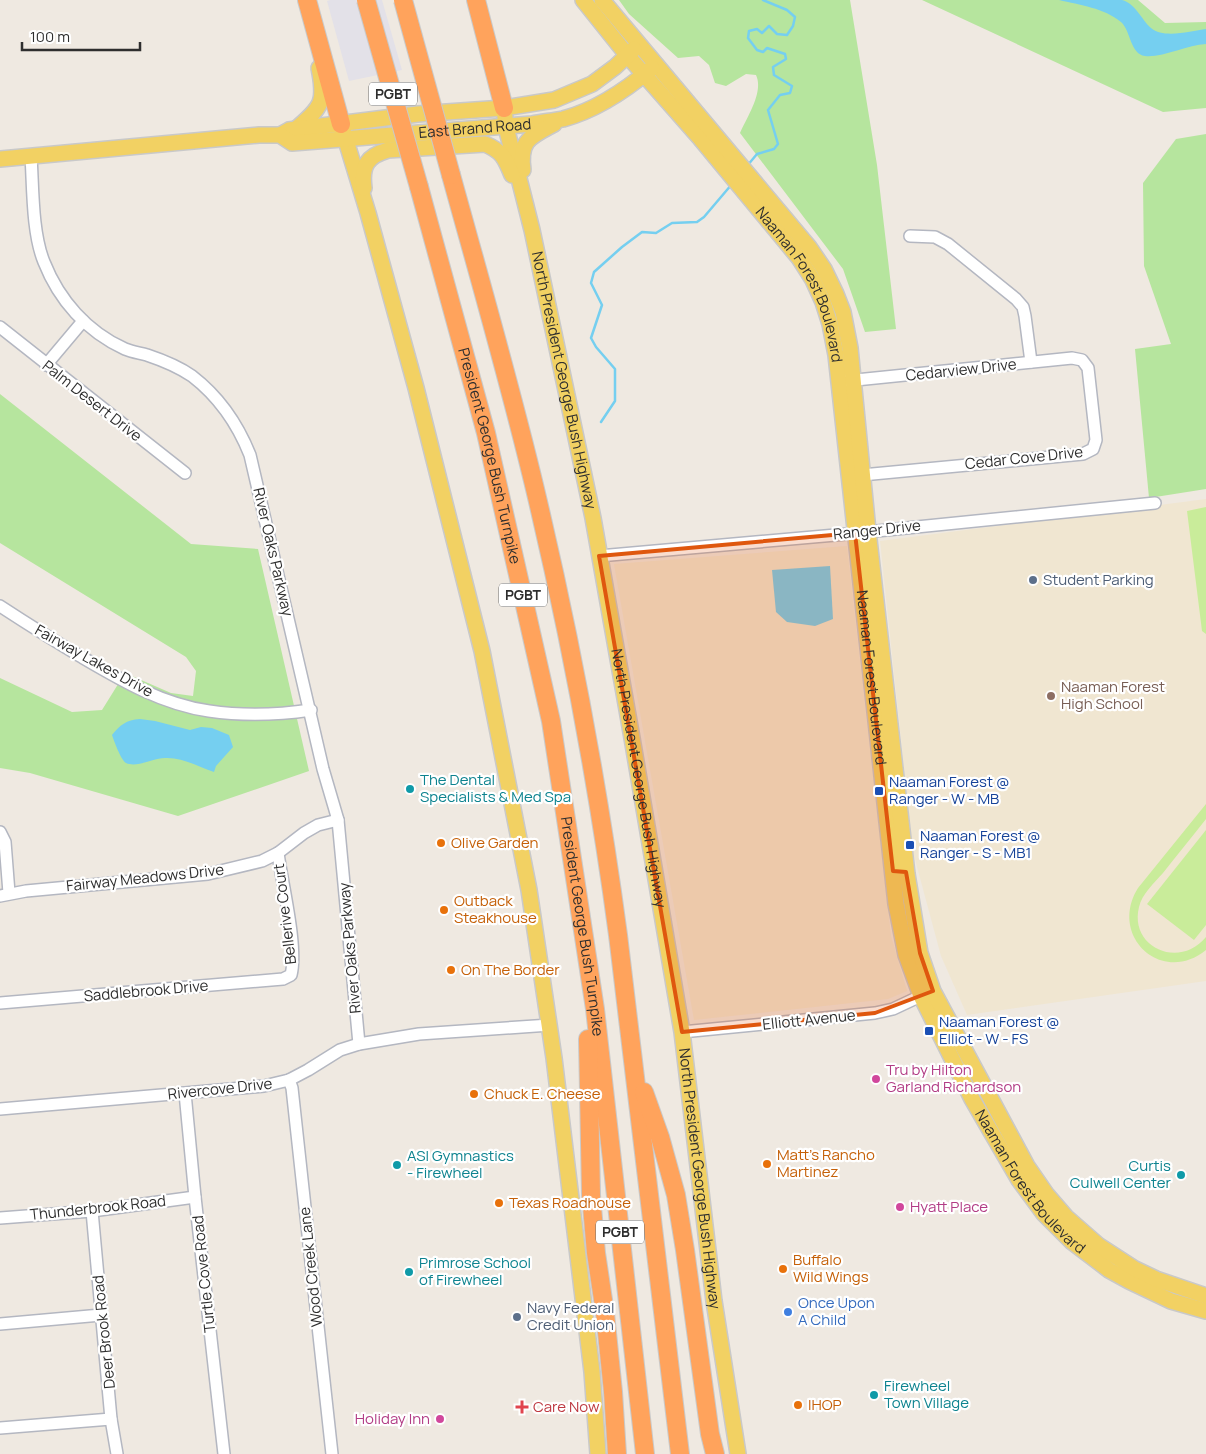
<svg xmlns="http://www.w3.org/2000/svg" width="1206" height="1454" viewBox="0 0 1206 1454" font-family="Manrope,sans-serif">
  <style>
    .industrial { fill: #e3e1e8 }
    .education { fill: #f0e6d1 }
    .green { fill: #b6e59e }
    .pitch { fill: #c9ec9a }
    .water { fill: #75cff0 }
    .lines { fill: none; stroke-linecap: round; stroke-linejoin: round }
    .stream { stroke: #75cff0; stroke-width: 2.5 }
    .minor-casing { stroke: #b4b7c1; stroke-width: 14 }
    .major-casing { stroke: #c9c9c9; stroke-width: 18 }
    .highway-casing { stroke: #c9c9c9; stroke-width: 20 }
    .minor { stroke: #fff; stroke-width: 11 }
    .major { stroke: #f2d163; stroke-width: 15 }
    .highway { stroke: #ffa35c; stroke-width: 18 }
    .highway-bridge-casing { stroke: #c9c9c9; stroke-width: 20; stroke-linecap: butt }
    .highway-bridge { stroke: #ffa35c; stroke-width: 18 }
    .marked { fill: #df570e; fill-opacity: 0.2; stroke: #df570e; stroke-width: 4; stroke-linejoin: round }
    .service-dot { fill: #5c6f8a; stroke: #fff; stroke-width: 2 }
    .education-dot { fill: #8d6e63; stroke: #fff; stroke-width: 2 }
    .culture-dot { fill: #0f9aa8; stroke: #fff; stroke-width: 2 }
    .transit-dot { fill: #1a4fb4; stroke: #fff; stroke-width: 2 }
    .food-dot { fill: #e8710a; stroke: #fff; stroke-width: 2 }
    .hotel-dot { fill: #d1479c; stroke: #fff; stroke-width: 2 }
    .shop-dot { fill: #3f7fe0; stroke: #fff; stroke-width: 2 }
    .health-dot { fill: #e0444e; stroke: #fff; stroke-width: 2 }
    .labels { text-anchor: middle; stroke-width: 4.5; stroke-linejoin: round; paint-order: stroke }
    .shield { fill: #fff; stroke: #6d6d6d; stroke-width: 1 }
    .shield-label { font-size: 14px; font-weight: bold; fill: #2e2e2e }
    .street-label { font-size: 15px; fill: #2e2e2e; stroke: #fff }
    .service-label { font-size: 15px; fill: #4e5e75; stroke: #fff; text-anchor: start }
    .education-label { font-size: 15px; fill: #785e54; stroke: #fff; text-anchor: start }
    .culture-label { font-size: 15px; fill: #0d838f; stroke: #fff; text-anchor: start }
    .transit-label { font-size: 15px; fill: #164399; stroke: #fff; text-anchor: start }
    .food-label { font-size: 15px; fill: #c56008; stroke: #fff; text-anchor: start }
    .hotel-label { font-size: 15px; fill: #b23c85; stroke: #fff; text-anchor: start }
    .shop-label { font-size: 15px; fill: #366cbe; stroke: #fff; text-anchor: start }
    .health-label { font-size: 15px; fill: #be3a42; stroke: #fff; text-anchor: start }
  </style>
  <rect width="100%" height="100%" fill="#efe9e1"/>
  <polygon class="industrial" points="330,0 382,0 402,70 349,81 327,1"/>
  <g class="education">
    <polygon points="1206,499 1206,981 967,1015 941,956 913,852 880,541"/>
    <polygon points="847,546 891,936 907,991 888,999 694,1020 614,564"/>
  </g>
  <g class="green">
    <path d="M 619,0 L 850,0 L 877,165 L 896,329 L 865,332 L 843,269 L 740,133 C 747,117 764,92 756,75 L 746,74 L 726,86 L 715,83 L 709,65 L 699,56 L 678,58 L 629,14 Z"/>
    <polygon points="922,0 1138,0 1165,23 1206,22 1206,108 1163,112"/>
    <polygon points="1206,134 1206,489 1149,498 1135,349 1171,344 1144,266 1143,183 1176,139"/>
    <polygon points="0,394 191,544 258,549 309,771 178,816 30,773 0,768 0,678 72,712 102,710 125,673 171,693 193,696 196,671 186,657 0,543"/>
  </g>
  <g class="pitch">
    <polygon points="1206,507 1206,634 1202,631 1187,511"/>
    <path d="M 1206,804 L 1206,819 C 1192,837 1177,855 1163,873 C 1154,883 1142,894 1139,907 C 1129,947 1179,970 1206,937 L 1206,950 C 1162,986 1108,936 1138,888 Z"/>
    <polygon points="1206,830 1206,925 1194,940 1147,904"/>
  </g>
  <g class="water">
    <path d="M 1059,0 L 1122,0 C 1136,4 1141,19 1151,28 C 1164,39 1191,31 1206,29 L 1206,44 C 1187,45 1162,58 1145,56 C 1130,54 1131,31 1121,22 C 1104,8 1080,5 1059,0 Z"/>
    <polygon points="830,566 833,619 815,626 787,622 776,612 772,570"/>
    <path d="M 140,719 L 155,721 L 190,730 L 201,727 L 212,728 L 229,735 L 233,747 L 216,766 L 214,772 C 199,767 182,757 165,758 C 153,758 137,768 126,763 C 121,760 114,741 112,735 C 120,725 126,720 140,719 Z"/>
  </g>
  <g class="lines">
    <g class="stream">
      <polyline points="747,166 757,154 774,149 778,144 768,110 780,95 790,93 792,86 774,75 773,67 786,59 785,54 767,48 763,52 757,50 748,38 749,31 757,29 762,33 769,26 777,34 787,35 793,26 795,17 787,10 763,0"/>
      <polyline points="601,422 615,401 615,369 596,347 591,338 602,305 591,283 594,272 622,247 642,232 656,233 672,223 697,222 704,217 732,184"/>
    </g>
    <g class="minor-casing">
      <g id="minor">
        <path d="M 31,156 C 33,187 32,233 44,262 C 59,300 87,332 125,349 C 132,352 140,353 147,355 C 162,360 179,367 192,376 C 218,396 238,425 250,455 L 323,769 L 338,820 L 359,1044"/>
        <polyline points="910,236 935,237 948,244 1016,299 1023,307 1025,316 1031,362"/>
        <polyline points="0,327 185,473"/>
        <polyline points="46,365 83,321"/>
        <polyline points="846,381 1072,358 1082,360 1088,368 1096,440 1093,449 1083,454 862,475"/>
        <polyline points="599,556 847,534 1155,503"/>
        <path d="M 0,606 C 26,623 53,640 80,656 C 121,680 161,704 209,711 C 243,716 277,715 311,710"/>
        <polyline points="0,832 5,842 9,893"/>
        <polyline points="0,896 26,891 208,874 262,861 278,853 304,833 318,825 338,820"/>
        <path d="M 0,1003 L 283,979 L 291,975 C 298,947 282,884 278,853"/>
        <polyline points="682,1032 875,1013 893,1009 927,993"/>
        <polyline points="289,1080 292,1088 332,1454"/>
        <polyline points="185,1093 195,1197 224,1454"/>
        <polyline points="0,1109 264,1086 289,1080 308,1070 340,1050 359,1044 419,1034 550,1025"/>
        <polyline points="92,1211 111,1419 117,1454"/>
        <polyline points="0,1218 92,1211 195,1197"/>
        <polyline points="0,1324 101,1315"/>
        <polyline points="0,1428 111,1419"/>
      </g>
    </g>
    <g class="major-casing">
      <g id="major">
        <path id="s1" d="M 583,0 L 627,55 L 699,137 L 799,258 L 813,280 L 823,302 L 830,324 L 836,355 L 896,904 L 906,955 L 921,996 L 972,1099 L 1019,1180 L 1044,1214 L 1071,1241 L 1109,1270 L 1129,1281 L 1171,1301 L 1206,1311"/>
        <polyline points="602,0 809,247 824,269 836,294 843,312 850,348 868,531 907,874 920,953 933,991 1027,1166 1047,1195 1066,1217 1098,1245 1135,1269 1156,1279 1206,1296"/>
        <path id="s2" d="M 504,108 L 506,127 L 532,230 L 593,518 L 632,738 L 682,1032 L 714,1301 L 738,1454"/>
        <polyline points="341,124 368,213 416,388 482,651 529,890 554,1058 592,1372 598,1454"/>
        <path d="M 296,129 C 322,107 326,102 319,68"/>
        <polyline points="280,135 289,130 418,114 504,108 554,100 592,84 615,67 634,49"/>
        <path id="s3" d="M 0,159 L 259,135 L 280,135 L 292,143 L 532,124 C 542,122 553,121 563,119 C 597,110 626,90 652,68"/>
        <path d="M 523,170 C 519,140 530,137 554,124"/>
        <path d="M 364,188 C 361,166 367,156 388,150 L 485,144 C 502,151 505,158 512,175"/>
      </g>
    </g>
    <g class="highway-casing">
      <g id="highway">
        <polyline points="307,0 341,124"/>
        <polyline points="476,0 504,108"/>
        <path d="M 451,175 C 480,280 510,384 535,489 C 570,636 598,785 618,935 L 680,1454"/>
        <path id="s4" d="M 419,187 L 486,433 L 551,721 L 595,1009 L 645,1454"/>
        <polyline points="588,1039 591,1195 596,1253 605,1313 613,1392 617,1454"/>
        <polyline points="644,1092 660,1137 676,1195 685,1250 710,1434 715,1454"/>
      </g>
    </g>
    <use href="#minor" class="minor"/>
    <use href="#major" class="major"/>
    <use href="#highway" class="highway"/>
    <g class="highway-bridge-casing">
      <g id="highway-bridge">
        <polyline points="366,0 419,187"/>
        <polyline points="403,0 451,175"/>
      </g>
    </g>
    <use href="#highway-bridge" class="highway-bridge"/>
  </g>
  <path class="marked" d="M 855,533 L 893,871 L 906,872 L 920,953 L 933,991 L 875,1013 L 682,1032 L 599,556 Z"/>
  <g class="service-dot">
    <circle cx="1033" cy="580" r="5"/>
    <circle cx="517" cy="1317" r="5"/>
  </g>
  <circle class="education-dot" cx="1051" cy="696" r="5"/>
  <g class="culture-dot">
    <circle cx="410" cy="789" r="5"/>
    <circle cx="397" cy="1165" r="5"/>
    <circle cx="1181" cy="1175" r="5"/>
    <circle cx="409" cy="1272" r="5"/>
    <circle cx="874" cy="1395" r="5"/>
  </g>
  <g class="transit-dot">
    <rect x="874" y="786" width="10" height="10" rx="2.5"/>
    <rect x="905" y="840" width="10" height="10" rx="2.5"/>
    <rect x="924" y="1026" width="10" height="10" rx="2.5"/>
  </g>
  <g class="food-dot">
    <circle cx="441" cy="843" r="5"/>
    <circle cx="444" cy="910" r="5"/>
    <circle cx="451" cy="970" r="5"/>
    <circle cx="474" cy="1094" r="5"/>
    <circle cx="767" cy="1164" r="5"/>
    <circle cx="499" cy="1203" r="5"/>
    <circle cx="783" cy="1269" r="5"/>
    <circle cx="798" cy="1405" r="5"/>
  </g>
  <g class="hotel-dot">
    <circle cx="876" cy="1079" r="5"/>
    <circle cx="900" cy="1207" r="5"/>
    <circle cx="440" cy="1419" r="5"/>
  </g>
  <circle class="shop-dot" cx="788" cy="1312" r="5"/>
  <path class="health-dot" d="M519.5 1399.5h5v5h5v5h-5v5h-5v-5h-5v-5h5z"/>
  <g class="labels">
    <g class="shield">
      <rect x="369" y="82.5" width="48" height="23" rx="4"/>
      <rect x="499" y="583.5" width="48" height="23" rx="4"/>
      <rect x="596" y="1220.5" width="48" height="23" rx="4"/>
    </g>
    <g class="shield-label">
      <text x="393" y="99">PGBT</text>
      <text x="523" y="600">PGBT</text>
      <text x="620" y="1237">PGBT</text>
    </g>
    <g class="street-label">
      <text dy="5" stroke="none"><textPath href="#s3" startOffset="479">East Brand Road</textPath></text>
      <text dy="5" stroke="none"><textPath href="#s1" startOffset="361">Naaman Forest Boulevard</textPath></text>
      <text transform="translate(961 370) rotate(-6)" y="5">Cedarview Drive</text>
      <text dy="5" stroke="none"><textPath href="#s2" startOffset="279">North President George Bush Highway</textPath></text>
      <text transform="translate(92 401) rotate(38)" y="5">Palm Desert Drive</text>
      <text dy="5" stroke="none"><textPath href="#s4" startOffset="278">President George Bush Turnpike</textPath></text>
      <text transform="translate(1024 458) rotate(-6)" y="5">Cedar Cove Drive</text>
      <text transform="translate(877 530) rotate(-6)" y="5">Ranger Drive</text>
      <text transform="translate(273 552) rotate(77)" y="5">River Oaks Parkway</text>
      <text transform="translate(94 661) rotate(29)" y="5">Fairway Lakes Drive</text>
      <text dy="5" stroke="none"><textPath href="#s1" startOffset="766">Naaman Forest Boulevard</textPath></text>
      <text dy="5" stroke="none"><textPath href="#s2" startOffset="684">North President George Bush Highway</textPath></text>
      <text transform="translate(145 878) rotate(-6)" y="5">Fairway Meadows Drive</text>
      <text transform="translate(285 914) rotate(-97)" y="5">Bellerive Court</text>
      <text dy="5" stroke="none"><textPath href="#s4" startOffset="758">President George Bush Turnpike</textPath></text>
      <text transform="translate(350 948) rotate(-95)" y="5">River Oaks Parkway</text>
      <text transform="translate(146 991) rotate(-5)" y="5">Saddlebrook Drive</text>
      <text transform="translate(809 1020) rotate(-6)" y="5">Elliott Avenue</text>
      <text transform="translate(220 1089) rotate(-6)" y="5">Rivercove Drive</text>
      <text dy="5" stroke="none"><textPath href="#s2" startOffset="1089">North President George Bush Highway</textPath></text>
      <text dy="5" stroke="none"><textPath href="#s1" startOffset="1306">Naaman Forest Boulevard</textPath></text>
      <text transform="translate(98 1208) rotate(-6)" y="5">Thunderbrook Road</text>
      <text transform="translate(311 1267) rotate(-96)" y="5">Wood Creek Lane</text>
      <text transform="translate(204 1274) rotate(-96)" y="5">Turtle Cove Road</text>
      <text transform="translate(104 1332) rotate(-96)" y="5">Deer Brook Road</text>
    </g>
    <g class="service-label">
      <text x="1043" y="585">Student Parking</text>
      <text x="527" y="1313">Navy Federal<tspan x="527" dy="17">Credit Union</tspan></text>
    </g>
    <g class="education-label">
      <text x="1061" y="692">Naaman Forest<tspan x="1061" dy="17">High School</tspan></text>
    </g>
    <g class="culture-label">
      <text x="420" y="785">The Dental<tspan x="420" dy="17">Specialists &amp; Med Spa</tspan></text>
      <text x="407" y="1161">ASI Gymnastics<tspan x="407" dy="17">- Firewheel</tspan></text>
      <text x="1171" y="1171" text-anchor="end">Curtis<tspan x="1171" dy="17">Culwell Center</tspan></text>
      <text x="419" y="1268">Primrose School<tspan x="419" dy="17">of Firewheel</tspan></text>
      <text x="884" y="1391">Firewheel<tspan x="884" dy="17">Town Village</tspan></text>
    </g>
    <g class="transit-label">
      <text x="889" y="787">Naaman Forest @<tspan x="889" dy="17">Ranger - W - MB</tspan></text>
      <text x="920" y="841">Naaman Forest @<tspan x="920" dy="17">Ranger - S - MB1</tspan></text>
      <text x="939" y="1027">Naaman Forest @<tspan x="939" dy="17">Elliot - W - FS</tspan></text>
    </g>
    <g class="food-label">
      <text x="451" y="848">Olive Garden</text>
      <text x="454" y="906">Outback<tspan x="454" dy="17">Steakhouse</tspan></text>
      <text x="461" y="975">On The Border</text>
      <text x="484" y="1099">Chuck E. Cheese</text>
      <text x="777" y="1160">Matt's Rancho<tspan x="777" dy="17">Martinez</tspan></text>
      <text x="509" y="1208">Texas Roadhouse</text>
      <text x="793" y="1265">Buffalo<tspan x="793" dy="17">Wild Wings</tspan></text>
      <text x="808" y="1410">IHOP</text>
    </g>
    <g class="hotel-label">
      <text x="886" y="1075">Tru by Hilton<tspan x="886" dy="17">Garland Richardson</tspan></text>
      <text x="910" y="1212">Hyatt Place</text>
      <text x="430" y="1424" text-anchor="end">Holiday Inn</text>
    </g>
    <g class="shop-label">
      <text x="798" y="1308">Once Upon<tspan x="798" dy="17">A Child</tspan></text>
    </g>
    <g class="health-label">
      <text x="533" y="1412">Care Now</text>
    </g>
  </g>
  <path d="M22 42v8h118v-8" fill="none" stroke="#2e2e2e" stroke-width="2.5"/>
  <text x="30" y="42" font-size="15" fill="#2e2e2e" stroke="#ffffff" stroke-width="4" paint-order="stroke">100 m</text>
</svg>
